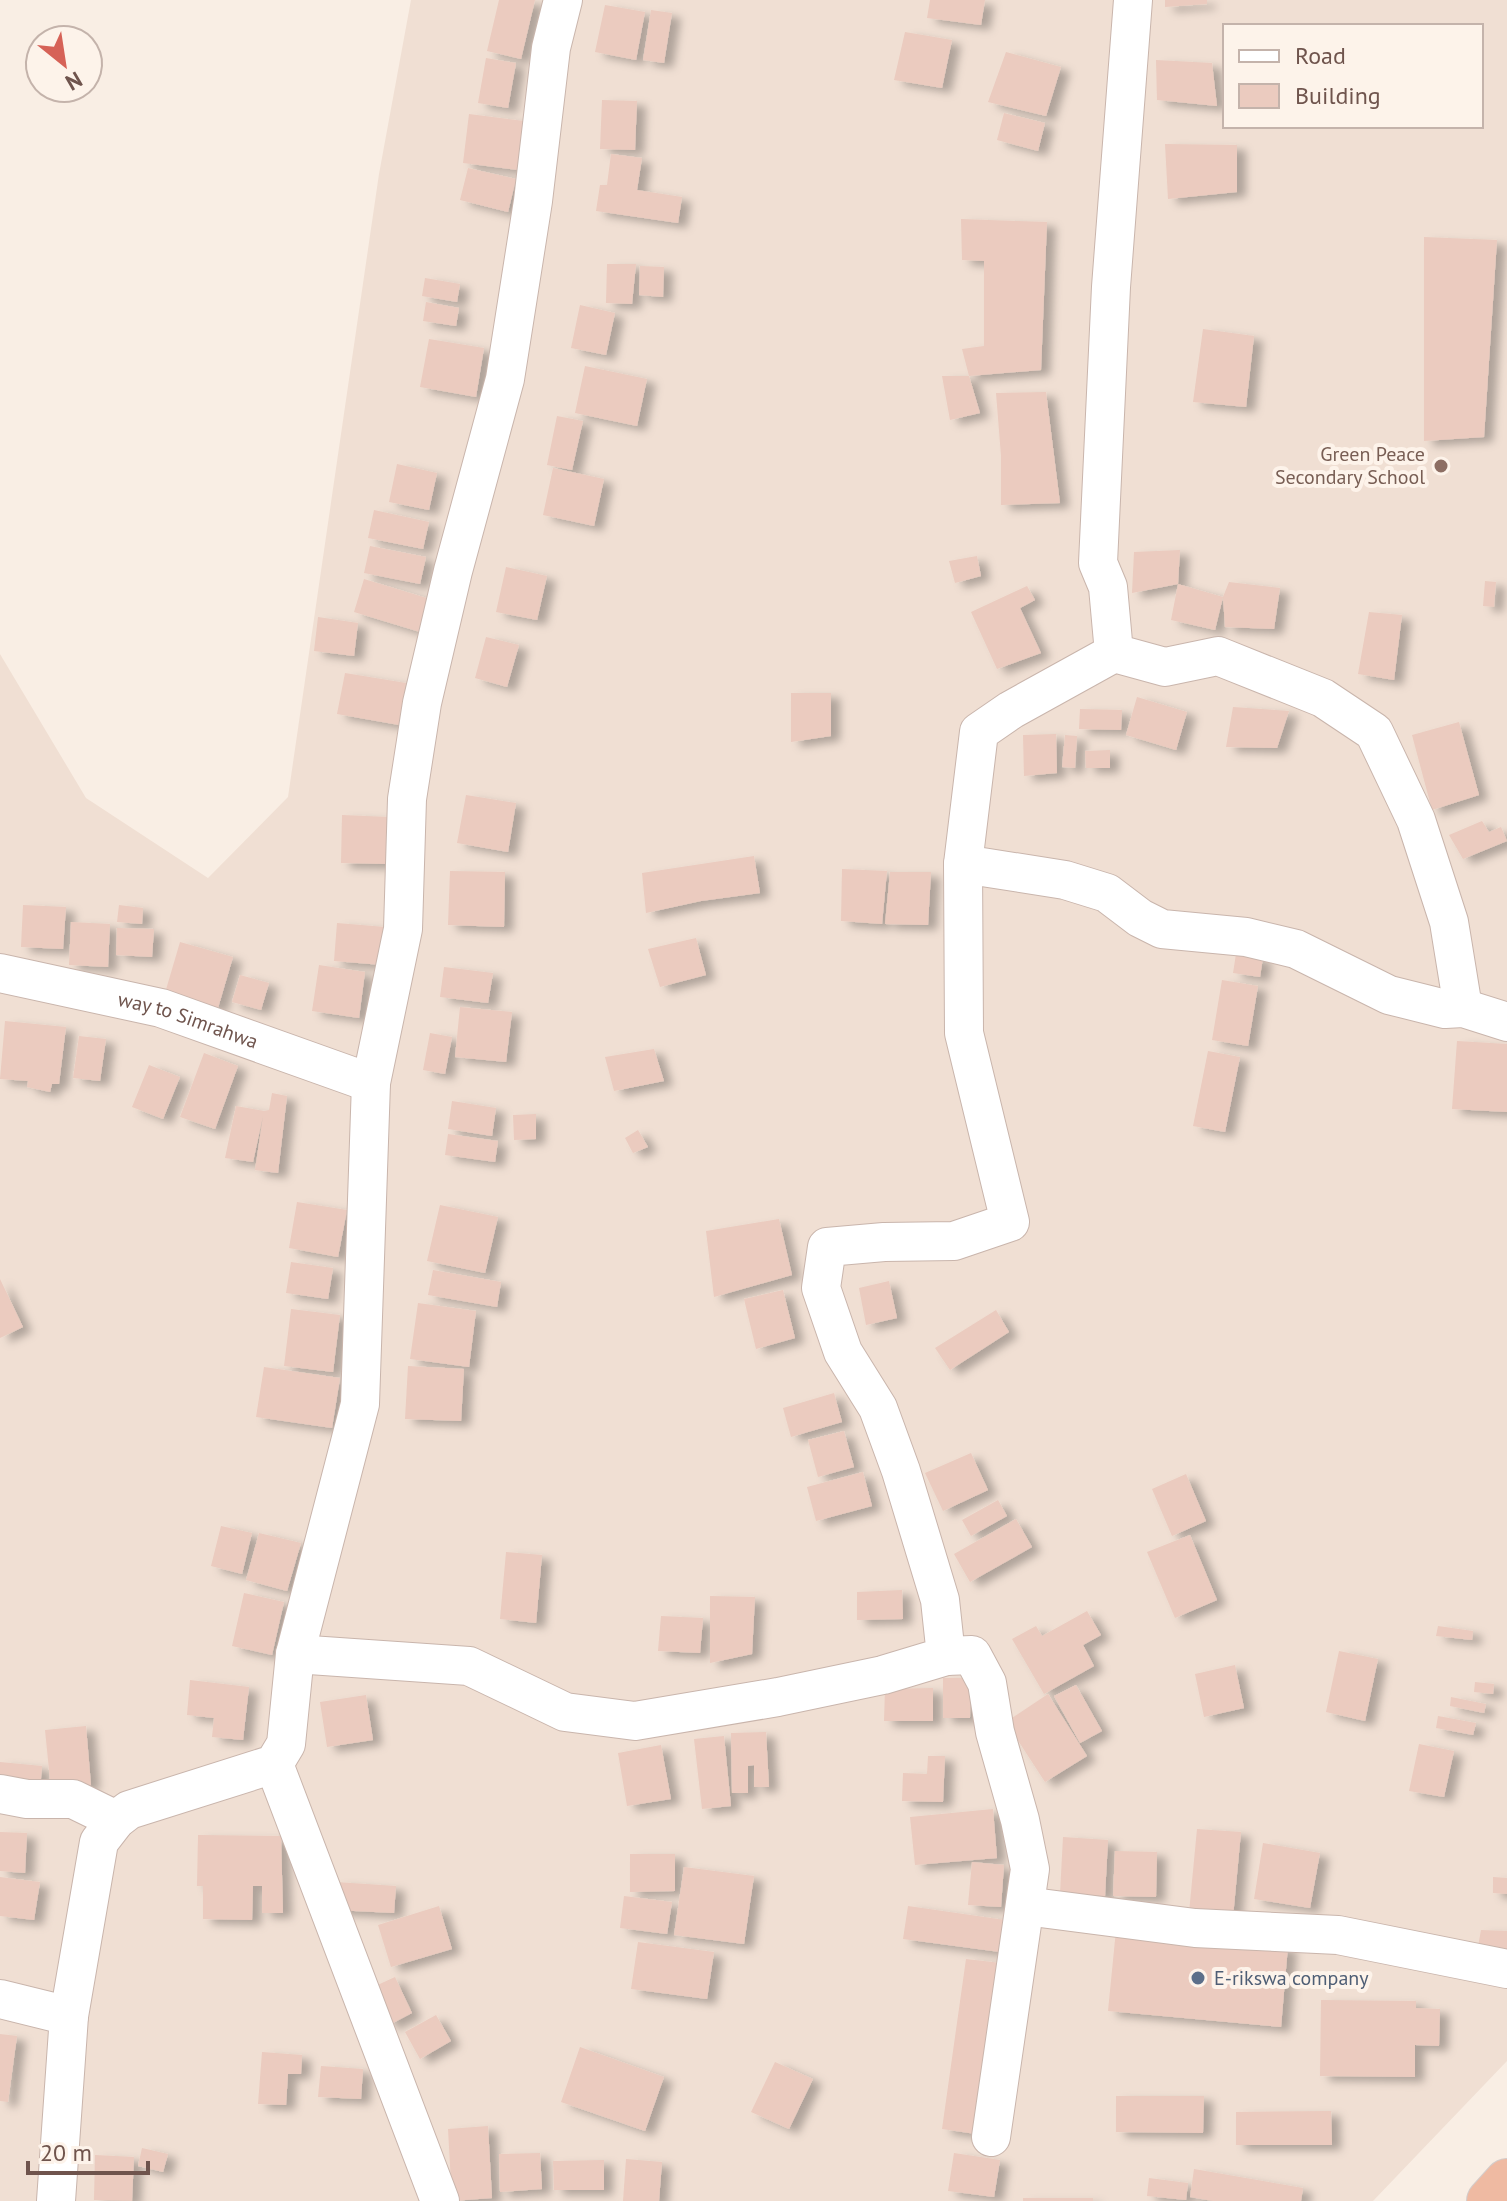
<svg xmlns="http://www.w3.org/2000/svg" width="1507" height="2201" viewBox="0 0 1507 2201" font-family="'PT Sans',sans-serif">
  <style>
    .residential { fill: #f0dfd3; fill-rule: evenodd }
    .building { fill: #ebcbbf; filter: url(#shadow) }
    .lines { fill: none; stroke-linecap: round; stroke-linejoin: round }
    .minor-casing { stroke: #c9b5ac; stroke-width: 40 }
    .trunk-casing { stroke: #d4ccca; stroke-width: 46 }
    .minor { stroke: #fff; stroke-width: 38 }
    .trunk { stroke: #efbaa2; stroke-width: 44 }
    .education-dot { fill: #8d6e63; stroke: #fdf3ea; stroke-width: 3 }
    .service-dot { fill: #5c6f8a; stroke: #fdf3ea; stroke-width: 3 }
    .labels { text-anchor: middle; stroke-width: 8; stroke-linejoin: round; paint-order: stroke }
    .education-label { font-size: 20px; fill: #785e54; stroke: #fdf3ea; text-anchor: end }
    .street-label { font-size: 20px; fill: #6f544d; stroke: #fdf3ea }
    .service-label { font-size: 20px; fill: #4e5e75; stroke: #fdf3ea; text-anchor: start }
  </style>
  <defs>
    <filter id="shadow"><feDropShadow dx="9" dy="5" stdDeviation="4" flood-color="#0004"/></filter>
  </defs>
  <rect width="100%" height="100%" fill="#f9eee4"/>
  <path class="residential" d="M 411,0 L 1507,0 L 1507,2061 L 1373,2201 L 0,2201 L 0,654 L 86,798 L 208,878 L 288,797 L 379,174 ZM 1225,26 L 1481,26 L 1481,126 L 1225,126 Z"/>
  <g class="building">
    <polygon points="499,0 535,0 521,59 487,51"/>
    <polygon points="930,0 985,0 981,25 927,18"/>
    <polygon points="1165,0 1207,0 1207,4 1165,7"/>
    <polygon points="605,5 645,12 636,60 595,52"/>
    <polygon points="651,10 672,13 664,63 643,60"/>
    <polygon points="905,32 952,40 942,88 894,80"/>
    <polygon points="1006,52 1061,67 1046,116 988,102"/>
    <polygon points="486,58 516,63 508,108 478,103"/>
    <polygon points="1156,60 1212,63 1217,106 1157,100"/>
    <polygon points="602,100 637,101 635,150 600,149"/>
    <polygon points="1004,113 1045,123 1038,151 997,140"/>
    <polygon points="469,114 524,121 518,170 463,163"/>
    <polygon points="1165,144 1237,145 1237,192 1168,199"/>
    <polygon points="611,154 642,158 637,190 682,197 678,223 596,211 600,185 607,185"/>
    <polygon points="468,168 516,179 508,212 460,200"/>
    <polygon points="961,219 1047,222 1041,370 969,376 962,349 984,346 984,261 962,260"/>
    <polygon points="1424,237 1497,240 1484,437 1424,441"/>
    <polygon points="607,264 636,264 632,304 606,303"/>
    <polygon points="640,266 664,267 663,297 639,295"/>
    <polygon points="425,278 460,284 457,302 422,296"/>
    <polygon points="426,302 459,308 456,326 423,321"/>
    <polygon points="580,305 615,313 606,355 571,348"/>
    <polygon points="1203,329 1254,336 1246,407 1193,402"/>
    <polygon points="429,339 484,348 476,397 420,387"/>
    <polygon points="585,366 647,379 637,426 575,413"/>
    <polygon points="942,376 969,376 980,413 950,420"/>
    <polygon points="1046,392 1060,503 1001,505 1001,456 996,393"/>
    <polygon points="557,416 583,421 572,470 547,465"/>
    <polygon points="397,464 437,473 429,510 389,502"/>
    <polygon points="553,468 604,479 594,526 543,515"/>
    <polygon points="374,510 429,522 423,549 368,538"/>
    <polygon points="370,546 426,557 420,584 364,573"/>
    <polygon points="1180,550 1178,584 1223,597 1215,630 1171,620 1178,584 1132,593 1134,552"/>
    <polygon points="977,556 981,576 955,583 949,561"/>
    <polygon points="506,567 547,576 537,620 496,612"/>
    <polygon points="364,579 430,599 420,632 354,612"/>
    <polygon points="1485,581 1496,582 1494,607 1483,606"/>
    <polygon points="1229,582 1280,588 1274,629 1225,627 1223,597"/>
    <polygon points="1027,586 1035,600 1020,608 1041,653 997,669 971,612"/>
    <polygon points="1369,612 1402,615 1394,680 1358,674"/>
    <polygon points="318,617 358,623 354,656 314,651"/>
    <polygon points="486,637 519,645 507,687 475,678"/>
    <polygon points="345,673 406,683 399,725 337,714"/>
    <polygon points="791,693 831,693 831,736 791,742"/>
    <polygon points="1137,697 1187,712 1176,750 1126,735"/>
    <polygon points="1233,707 1289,711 1277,748 1226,747"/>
    <polygon points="1080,709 1122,710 1121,730 1079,729"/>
    <polygon points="1459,722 1479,795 1432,810 1412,735"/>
    <polygon points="1056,734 1057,773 1024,776 1023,735"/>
    <polygon points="1065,735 1077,736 1075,768 1062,767"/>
    <polygon points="1110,750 1110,768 1086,768 1085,751"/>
    <polygon points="466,795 516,803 508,852 457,843"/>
    <polygon points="342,815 389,817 387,864 341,863"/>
    <polygon points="1482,821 1489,832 1501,827 1507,841 1463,859 1449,835"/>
    <polygon points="754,856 760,893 701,901 646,913 642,873"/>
    <polygon points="842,869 887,871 882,924 841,921"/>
    <polygon points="450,871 505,872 504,927 448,925"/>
    <polygon points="890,872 931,872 928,925 885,924"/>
    <polygon points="23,905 66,907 63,949 21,947"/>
    <polygon points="119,905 143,908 142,924 117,922"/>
    <polygon points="71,922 110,924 108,967 69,965"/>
    <polygon points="337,923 385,927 382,965 334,961"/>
    <polygon points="117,928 154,929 152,957 116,955"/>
    <polygon points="696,938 706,975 660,987 648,949"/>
    <polygon points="180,942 233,957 218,1008 165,993"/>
    <polygon points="1236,954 1263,957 1260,977 1233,973"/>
    <polygon points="319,965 365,972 359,1018 312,1011"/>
    <polygon points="444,967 493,973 488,1003 440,997"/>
    <polygon points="240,975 269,983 261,1010 232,1002"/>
    <polygon points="1222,980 1258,986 1248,1046 1212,1040"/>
    <polygon points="460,1007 512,1012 506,1062 455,1057"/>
    <polygon points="5,1021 66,1027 59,1084 52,1084 50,1092 27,1087 28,1081 0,1079"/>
    <polygon points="430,1033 452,1037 445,1074 423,1070"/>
    <polygon points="79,1036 106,1039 100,1081 73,1078"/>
    <polygon points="1457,1041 1507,1044 1507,1112 1452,1109"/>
    <polygon points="654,1049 664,1081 614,1091 605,1057"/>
    <polygon points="1208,1051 1240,1057 1225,1132 1193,1126"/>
    <polygon points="204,1053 238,1066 215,1129 180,1117"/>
    <polygon points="149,1065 180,1077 163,1119 132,1107"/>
    <polygon points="272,1093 287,1096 278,1173 255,1170 263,1116 253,1162 225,1158 236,1106 264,1111 269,1110"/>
    <polygon points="452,1101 496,1108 492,1136 448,1129"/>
    <polygon points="536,1114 536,1139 514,1140 513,1115"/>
    <polygon points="638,1130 648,1147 633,1153 625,1138"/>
    <polygon points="448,1134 498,1141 495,1162 445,1155"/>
    <polygon points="297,1202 347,1210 338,1257 289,1248"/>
    <polygon points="440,1205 498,1217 485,1273 427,1261"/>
    <polygon points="779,1219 792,1275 714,1297 706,1231"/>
    <polygon points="291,1262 333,1268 328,1299 286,1293"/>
    <polygon points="433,1270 501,1282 497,1307 428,1295"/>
    <polygon points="0,1279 23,1327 0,1338"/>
    <polygon points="889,1281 897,1318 866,1325 859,1288"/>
    <polygon points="783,1290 795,1338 756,1349 744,1299"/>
    <polygon points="418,1303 476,1311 469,1367 410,1359"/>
    <polygon points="291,1309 340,1315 333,1372 284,1366"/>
    <polygon points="996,1310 1009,1332 950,1370 935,1348"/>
    <polygon points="408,1366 464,1369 461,1421 405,1419"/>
    <polygon points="264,1367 340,1378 332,1428 256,1417"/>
    <polygon points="834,1393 842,1422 791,1437 783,1408"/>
    <polygon points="844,1431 854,1467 818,1477 808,1440"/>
    <polygon points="971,1453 988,1490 943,1511 925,1473"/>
    <polygon points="863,1472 872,1506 816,1521 807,1487"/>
    <polygon points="1186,1474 1206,1521 1172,1536 1152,1489"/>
    <polygon points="998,1500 1007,1516 971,1536 962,1520"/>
    <polygon points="1016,1519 1032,1547 970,1582 954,1554"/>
    <polygon points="221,1526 252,1533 242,1574 211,1566"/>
    <polygon points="259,1533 301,1543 287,1591 246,1580"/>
    <polygon points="1190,1535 1217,1600 1175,1618 1147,1552"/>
    <polygon points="506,1552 542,1555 536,1623 500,1619"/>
    <polygon points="902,1590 903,1619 857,1620 857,1592"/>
    <polygon points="244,1593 284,1602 272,1655 232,1646"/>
    <polygon points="710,1596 755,1597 752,1654 710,1663"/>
    <polygon points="1087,1611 1101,1635 1083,1645 1094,1666 1044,1694 1012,1639 1036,1626 1042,1636"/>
    <polygon points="661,1616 703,1618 700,1653 658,1651"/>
    <polygon points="1438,1626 1473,1631 1472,1640 1436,1636"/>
    <polygon points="1339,1651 1378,1659 1365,1721 1326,1712"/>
    <polygon points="1235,1665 1244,1708 1204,1717 1195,1674"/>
    <polygon points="943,1678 971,1678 970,1718 943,1718"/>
    <polygon points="190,1680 249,1687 243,1740 212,1737 214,1718 187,1715"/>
    <polygon points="1475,1682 1494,1684 1493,1694 1474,1692"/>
    <polygon points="1076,1685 1102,1731 1080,1743 1054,1696"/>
    <polygon points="933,1688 933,1721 884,1721 885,1689"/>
    <polygon points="1048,1694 1087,1756 1045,1782 1006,1722"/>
    <polygon points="366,1695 373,1740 327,1747 320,1702"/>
    <polygon points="1451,1697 1486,1704 1484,1713 1450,1706"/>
    <polygon points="1438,1716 1476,1723 1473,1735 1436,1728"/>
    <polygon points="86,1726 91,1785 51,1790 45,1730"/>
    <polygon points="766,1732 769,1787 754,1787 754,1765 748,1766 748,1793 732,1793 731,1733"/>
    <polygon points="724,1736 731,1806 702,1809 694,1739"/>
    <polygon points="1419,1744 1454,1751 1444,1797 1409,1791"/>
    <polygon points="661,1745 671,1799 627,1806 618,1753"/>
    <polygon points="928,1756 945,1756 943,1802 902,1801 903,1773 927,1774"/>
    <polygon points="0,1762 42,1766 40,1791 0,1788"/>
    <polygon points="993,1809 997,1858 915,1865 910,1817"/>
    <polygon points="1197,1829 1241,1832 1233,1917 1189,1913"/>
    <polygon points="0,1832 27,1833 25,1873 0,1871"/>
    <polygon points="198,1835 281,1836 283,1913 262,1913 262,1886 253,1886 252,1920 203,1919 203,1886 197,1886"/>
    <polygon points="1063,1837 1108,1840 1105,1896 1060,1894"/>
    <polygon points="1263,1843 1320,1853 1310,1908 1254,1899"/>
    <polygon points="1115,1851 1157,1852 1156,1897 1113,1896"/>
    <polygon points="630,1854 675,1854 675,1891 630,1892"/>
    <polygon points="972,1862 1004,1865 1001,1907 968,1905"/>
    <polygon points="684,1867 754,1876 744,1944 674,1935"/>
    <polygon points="0,1877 40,1882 34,1920 0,1916"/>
    <polygon points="1493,1877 1507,1878 1507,1894 1493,1893"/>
    <polygon points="336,1882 396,1886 394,1913 334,1910"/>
    <polygon points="624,1896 672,1902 667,1934 620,1928"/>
    <polygon points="439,1906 452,1949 391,1967 378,1925"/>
    <polygon points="908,1906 1005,1920 1000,1952 903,1939"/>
    <polygon points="1116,1930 1288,1946 1281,2027 1108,2011"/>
    <polygon points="1481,1930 1507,1931 1507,1956 1477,1952"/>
    <polygon points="638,1942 714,1952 707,1999 631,1989"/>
    <polygon points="966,1959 1001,1963 976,2134 942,2129"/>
    <polygon points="395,1977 412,2013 389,2025 371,1988"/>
    <polygon points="1321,2000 1416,2001 1416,2008 1440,2009 1439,2046 1415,2045 1415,2077 1320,2076"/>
    <polygon points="436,2015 451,2041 420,2059 405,2032"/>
    <polygon points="0,2034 17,2036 8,2102 0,2101"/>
    <polygon points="580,2047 664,2077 645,2131 561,2102"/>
    <polygon points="262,2052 302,2055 301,2074 288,2074 286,2105 258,2104"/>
    <polygon points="775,2062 813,2079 789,2129 751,2112"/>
    <polygon points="321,2066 363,2069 361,2099 318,2097"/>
    <polygon points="1116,2096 1204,2096 1203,2133 1116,2132"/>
    <polygon points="1331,2111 1332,2145 1236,2145 1236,2112"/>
    <polygon points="488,2126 492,2198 452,2201 448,2129"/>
    <polygon points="142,2148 168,2154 163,2172 138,2166"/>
    <polygon points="540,2153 542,2189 500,2192 499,2154"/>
    <polygon points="954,2153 1000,2160 994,2197 948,2191"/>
    <polygon points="95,2155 134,2157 132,2201 94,2200"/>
    <polygon points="626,2159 662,2162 659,2201 623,2201"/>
    <polygon points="604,2160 604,2190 554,2190 553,2161"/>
    <polygon points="1194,2169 1303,2188 1301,2201 1213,2201 1190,2197"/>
    <polygon points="1149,2178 1188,2183 1186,2200 1147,2196"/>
    <rect x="1023" y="2198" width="70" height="3"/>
  </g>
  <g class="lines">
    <g class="minor-casing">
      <g id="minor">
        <polyline points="1133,0 1111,287 1098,563 1108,587 1114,653 1165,667 1218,656 1323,698 1374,732 1416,820 1449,922 1463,1008"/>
        <polyline points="963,864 1065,880 1107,893 1140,918 1162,929 1246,937 1296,949 1389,995 1445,1009 1463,1008 1507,1022"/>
        <path id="s1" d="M 0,973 L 161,1008 L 371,1083"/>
        <polyline points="295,1654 469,1666 565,1712 635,1721 778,1697 883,1675 946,1656 940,1600 901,1471 878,1408 843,1352 821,1288 827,1247 884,1242 954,1241 1010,1222 964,1033 963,864 979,732 1011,710 1114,653"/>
        <polyline points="946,1656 972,1655 987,1683 995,1732 1020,1820 1030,1869 991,2137"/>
        <polyline points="274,1764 440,2201"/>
        <polyline points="0,1794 27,1799 73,1799 116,1820"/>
        <polyline points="1025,1906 1195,1928 1338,1935 1507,1969"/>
        <polyline points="0,1999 69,2016"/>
        <polyline points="56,2201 69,2016 99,1842 116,1820 129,1810 274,1764 286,1744 295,1654 360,1404 371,1083 403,929 407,799 422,703 453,571 505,379 533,201 551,48 563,0"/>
      </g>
    </g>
    <g class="trunk-casing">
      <polyline id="trunk" points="1489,2201 1507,2181"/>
    </g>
    <use href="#minor" class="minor"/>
    <use href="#trunk" class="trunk"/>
  </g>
  <circle class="education-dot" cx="1441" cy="466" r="8"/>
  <circle class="service-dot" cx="1198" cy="1978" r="8"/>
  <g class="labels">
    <g class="education-label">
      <text x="1425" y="461">Green Peace<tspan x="1425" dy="23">Secondary School</tspan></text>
    </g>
    <g class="street-label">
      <text dy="7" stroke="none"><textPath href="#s1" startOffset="194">way to Simrahwa</textPath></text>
    </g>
    <g class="service-label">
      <text x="1214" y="1985">E-rikswa company</text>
    </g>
  </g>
  <rect x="1223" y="24" width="260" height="104" fill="#fdf3ea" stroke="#c4b3ab" stroke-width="2"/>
  <rect x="1239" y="50" width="40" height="12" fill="#ffffff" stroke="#c4b3ab" stroke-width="2"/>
  <text x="1295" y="64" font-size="24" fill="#6f544d">Road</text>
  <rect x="1239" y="84" width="40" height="24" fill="#ebcbbf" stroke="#c4b3ab" stroke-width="2"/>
  <text x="1295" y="104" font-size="24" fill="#6f544d">Building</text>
  <g transform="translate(64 64) rotate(150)"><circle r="38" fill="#fdf3ea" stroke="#c4b3ab" stroke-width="2"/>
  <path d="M0-6L14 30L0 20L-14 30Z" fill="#d66257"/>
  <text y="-12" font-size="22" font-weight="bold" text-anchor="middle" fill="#6f544d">N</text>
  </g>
  <path d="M28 2161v12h120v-12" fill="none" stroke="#6f544d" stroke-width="4"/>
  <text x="40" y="2161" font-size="24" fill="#6f544d" stroke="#fdf3ea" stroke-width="6" paint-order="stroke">20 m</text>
</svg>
